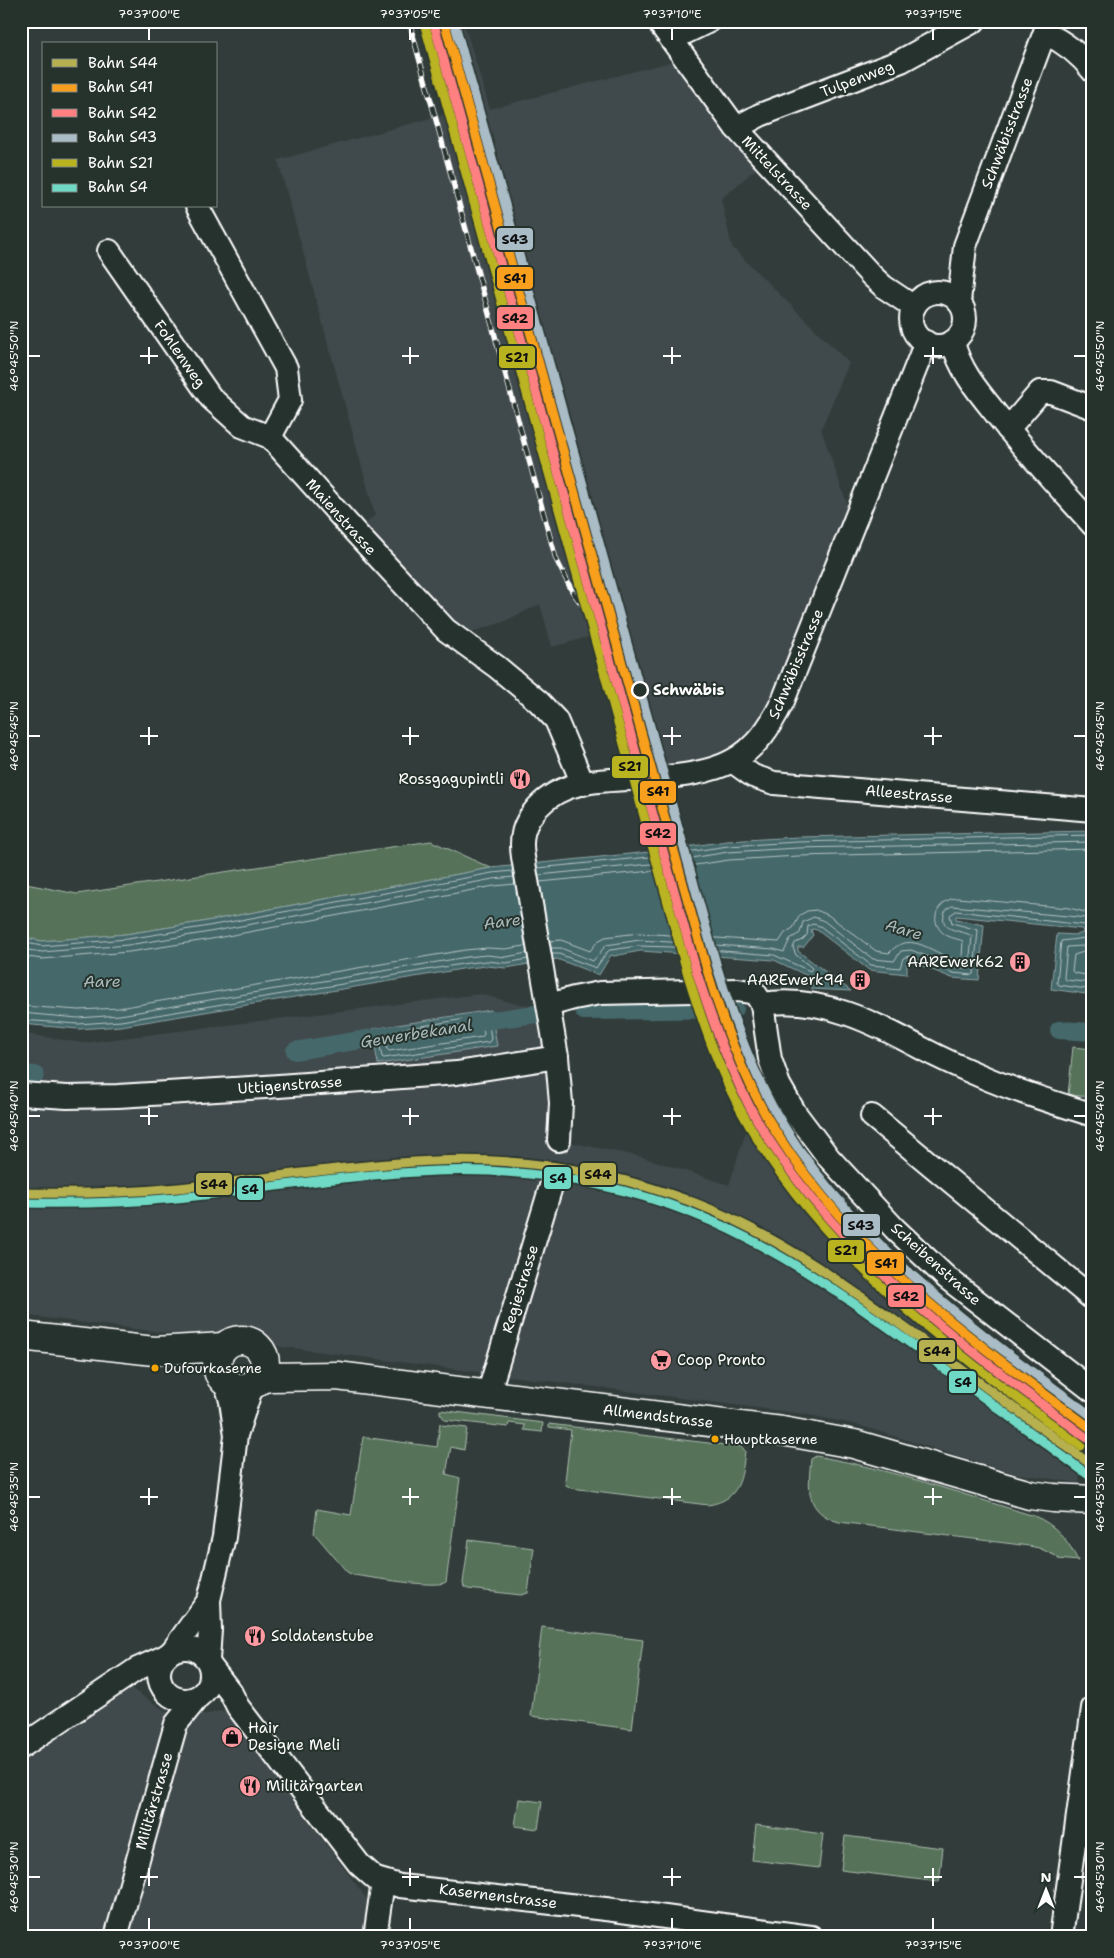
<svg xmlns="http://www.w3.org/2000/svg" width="1114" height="1958" viewBox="0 0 1114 1958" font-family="'Shantell Sans',sans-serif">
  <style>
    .built { fill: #41494c }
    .green { fill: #56735a; stroke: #aab9ac }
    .water { fill: #45686b; stroke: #8fa4a6 }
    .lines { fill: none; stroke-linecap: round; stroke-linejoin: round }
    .shore { stroke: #b5c3c4; stroke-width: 1 }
    .canal { stroke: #45686b; stroke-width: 18 }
    .minor-tunnel { stroke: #46504f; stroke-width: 22; stroke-dasharray: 22 11; stroke-linecap: butt }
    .minor-casing { stroke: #fff; stroke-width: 26 }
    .major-casing { stroke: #fff; stroke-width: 31 }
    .minor { stroke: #26332d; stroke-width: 22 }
    .major { stroke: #26332d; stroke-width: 28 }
    .rail-casing { stroke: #fff; stroke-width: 5.5 }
    .rail { stroke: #26332d; stroke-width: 4; stroke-dasharray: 11; stroke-linecap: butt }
    .rail-1-casing { stroke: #26332d; stroke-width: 12 }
    .rail-2-casing { stroke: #26332d; stroke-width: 12 }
    .rail-3-casing { stroke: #26332d; stroke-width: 12 }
    .rail-4-casing { stroke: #26332d; stroke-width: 12 }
    .rail-5-casing { stroke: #26332d; stroke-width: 12 }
    .rail-6-casing { stroke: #26332d; stroke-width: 12 }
    .rail-1 { stroke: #b7b050; stroke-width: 9 }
    .rail-2 { stroke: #f8a01d; stroke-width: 9 }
    .rail-3 { stroke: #ff8080; stroke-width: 9 }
    .rail-4 { stroke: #aabdc7; stroke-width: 9 }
    .rail-5 { stroke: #bab320; stroke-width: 9 }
    .rail-6 { stroke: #6fd9c6; stroke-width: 9 }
    .ticks { fill: none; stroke: #fff; stroke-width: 2 }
    .stop-dot { fill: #26332d; stroke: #fff; stroke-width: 2.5 }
    .bus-dot { fill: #f7a600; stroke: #26332d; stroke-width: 2 }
    .labels { text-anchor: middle; stroke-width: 4; stroke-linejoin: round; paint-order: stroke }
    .bus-label { font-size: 14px; fill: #fff; stroke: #26332d; text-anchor: start }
    .street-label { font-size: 15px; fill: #fff; stroke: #26332d }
    .stop-label { font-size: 15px; font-weight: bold; fill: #fff; stroke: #26332d; text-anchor: start }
    .poi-label { font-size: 15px; fill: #fff; stroke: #26332d; text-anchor: start }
    .water-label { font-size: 16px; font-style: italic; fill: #abbbbc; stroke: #26332d }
    .line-badge { stroke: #26332d; stroke-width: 2 }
    .pale-badge-label { font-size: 14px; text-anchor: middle; font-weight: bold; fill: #111 }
    .neatline { fill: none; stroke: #fff; stroke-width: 2 }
    .ticks-label { font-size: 12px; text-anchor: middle; fill: #fff }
  </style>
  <rect width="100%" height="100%" fill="#323d3b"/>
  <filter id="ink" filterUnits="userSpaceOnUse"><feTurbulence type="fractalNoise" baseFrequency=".02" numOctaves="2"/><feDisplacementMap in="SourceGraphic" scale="10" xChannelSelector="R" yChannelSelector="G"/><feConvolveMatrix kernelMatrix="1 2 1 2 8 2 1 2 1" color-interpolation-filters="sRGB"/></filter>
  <g filter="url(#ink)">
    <g class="built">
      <polygon points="426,21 463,21 490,109 678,60 765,161 721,199 732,247 849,363 821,429 853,521 799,660 741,755 662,767 686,838 658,838 642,791 642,770 603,633 552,647 540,604 501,623 454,637 356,533 375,515 278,160 450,113"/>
      <polygon points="480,994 517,1004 535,1005 552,1020 559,1140 642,1157 729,1185 756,1100 714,1015 735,1014 752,1056 782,1113 825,1177 876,1238 954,1309 1093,1415 1093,1487 1080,1474 1079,1483 1013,1473 858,1425 804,1414 276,1346 257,1333 247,1329 235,1329 202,1337 21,1315 21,1033 82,1043"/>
      <polygon points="130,1688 180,1720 226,1710 378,1914 375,1937 21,1937 21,1762"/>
      <polygon points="1093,1881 1093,1937 1086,1937"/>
    </g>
    <g class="green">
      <polygon points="431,841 491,868 202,922 126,934 42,941 21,937 21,883 77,894"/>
      <polygon points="1073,1047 1093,1049 1093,1097 1068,1095"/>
      <polygon points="440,1410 543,1423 542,1432 524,1430 525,1425 509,1423 508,1427 445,1420 440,1413"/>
      <path d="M 440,1423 L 442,1425 L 467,1428 L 464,1450 L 451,1447 L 446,1474 L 460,1478 L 446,1582 C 437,1589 369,1577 353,1575 L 347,1572 L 314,1533 L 317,1509 L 351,1515 L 363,1437 L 437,1447 Z"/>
      <path d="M 549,1424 L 742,1447 L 745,1451 C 742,1478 740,1500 708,1505 L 571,1488 L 566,1485 L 565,1481 L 571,1430 L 549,1427 Z"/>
      <path d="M 816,1456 C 890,1469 962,1494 1034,1516 C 1055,1524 1069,1541 1078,1561 L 1058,1559 L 1058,1557 L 1039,1548 L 1029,1546 L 839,1522 C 805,1512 808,1489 811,1459 Z"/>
      <polygon points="469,1540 534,1548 528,1593 521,1595 468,1589 464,1587 463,1583"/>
      <polygon points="542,1627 643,1640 632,1729 531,1716"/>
      <polygon points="519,1799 542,1802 538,1829 515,1826"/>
      <polygon points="756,1825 823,1834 819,1868 752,1860"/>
      <polygon points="845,1836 943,1848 939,1882 841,1870"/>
    </g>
    <g class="water">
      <polygon points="1093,831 1093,995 1051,989 1057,934 1076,935 1083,933 1082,929 956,916 956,919 984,925 979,980 952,978 908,960 907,962 907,974 869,970 817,930 813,929 811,930 813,935 804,947 798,947 798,951 851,991 812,989 812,978 774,960 640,951 614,956 611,955 599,975 557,959 506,968 487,966 468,968 121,1026 79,1029 21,1024 21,937 42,941 126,934 202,922 491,868 659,851 727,841 798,837"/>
      <polygon points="491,1010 497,1046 378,1064 372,1029"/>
    </g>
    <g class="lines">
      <g class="shore">
        <polyline points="538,868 660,856 728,846 798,842 1093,835"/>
        <polyline points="539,875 661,863 728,852 798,848 1093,842"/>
        <polyline points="540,882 662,870 729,860 798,856 1093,849"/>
        <polyline points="1093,939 1083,946 1067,947 1064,977 1066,980 1093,983"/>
        <path d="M 550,941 L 561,940 L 590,951 L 598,941 L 605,937 L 639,933 L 779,942 L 785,933 L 793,928 L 800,915 L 807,911 L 816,910 L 828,915 L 876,951 L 889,953 C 912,927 934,957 960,960 L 962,958 L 963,941 C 956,938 947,938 941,931 C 928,917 941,898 958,898 L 1069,908 L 1093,914"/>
        <polyline points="21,942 42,946 127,939 203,927 492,873 513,871"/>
        <path d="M 551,948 L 561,948 L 593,961 L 606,945 L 640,940 L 774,949 L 784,952 L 790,939 L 800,933 L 803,922 L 814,917 L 824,921 L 873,959 L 894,961 L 901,951 L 911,950 L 954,967 L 966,968 L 969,966 L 972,936 C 963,930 940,932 944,915 C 945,910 948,908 952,906 L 1068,916 L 1085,918 L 1093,924"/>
        <polyline points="21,949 42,952 128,945 204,933 493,879 514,877"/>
        <polyline points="1093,949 1074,955 1072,971 1074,973 1093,976"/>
        <polyline points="552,954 559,954 596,968 607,952 610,950 639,946 672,947 774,955 810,971 812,968 796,955 793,948 795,943 802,940 807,935 808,926 813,924 820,926 871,965 900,968 903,958 909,956 953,973 972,975 974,973 978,930 952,923 950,915 956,911 1085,925 1089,931 1085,938 1061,941 1057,983 1059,985 1093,990"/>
        <polyline points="21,956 42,959 129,952 206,940 494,886 515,884"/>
        <polyline points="21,1006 79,1010 119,1008 465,950 487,948 505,949 525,946"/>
        <polyline points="21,1013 78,1018 120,1015 467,957 487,955 506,957 527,953"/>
        <polygon points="485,1016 488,1018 491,1039 489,1042 384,1058 382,1057 378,1035 380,1033"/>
        <polyline points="21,1020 78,1024 121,1021 468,963 487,961 506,963 528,959"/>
        <polygon points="480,1023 482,1025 484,1034 482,1037 389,1051 387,1049 385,1040 387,1038"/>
      </g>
      <g class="canal">
        <polyline points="584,1011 735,1009"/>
        <polyline points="470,1023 536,1014"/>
        <polyline points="1059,1030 1093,1032"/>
        <polyline points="295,1051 397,1034"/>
        <polyline points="21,1074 35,1075"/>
      </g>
      <polyline class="minor-tunnel" points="552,1183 559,1140"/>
      <g class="minor-casing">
        <g id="minor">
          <polyline points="658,21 736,128 872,276 884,287 914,307"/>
          <path d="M 1045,33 C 1064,42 1080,54 1093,71"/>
          <polyline points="672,39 709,21"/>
          <polyline points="736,128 760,115 901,61 974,21"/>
          <polyline points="197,206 286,368 290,400 270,437 356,533 446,630 497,667 539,702 556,720 583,784"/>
          <polyline points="109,251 211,398 242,426 270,437"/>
          <circle cx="938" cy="319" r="27"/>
          <polyline points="959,302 965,246 1049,21"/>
          <path d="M 953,342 C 959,368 976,389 993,410 C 1024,450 1059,487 1093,525"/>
          <polyline points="1008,429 1040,392 1051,392 1093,408"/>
          <polyline points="732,761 753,776 774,783 1093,810"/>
          <path d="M 762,1004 C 821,995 872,1022 923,1049 C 942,1059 962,1068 981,1076 C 1017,1092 1056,1103 1093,1115"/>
          <polyline points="549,1005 574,998 600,993 738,990 755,993 762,1004 770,1059 779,1085 795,1113 829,1158 895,1229 947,1278 1093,1391"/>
          <polyline points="21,1094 67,1097 118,1096 265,1087 457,1073 557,1057"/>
          <polyline points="872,1116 1093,1299"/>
          <path d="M 559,1140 L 561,1103 L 557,1057 L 523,857 C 520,837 523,824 537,808 C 567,775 614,781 655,778 C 680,776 709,773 732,761 C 757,748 771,725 783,701 L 926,342"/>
          <polyline points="488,1395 552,1183"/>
          <polyline points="237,1432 252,1386"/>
          <circle cx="185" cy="1674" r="26"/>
          <polyline points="173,1650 209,1600"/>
          <polyline points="208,1660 210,1630 209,1600 224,1537 236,1435 231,1401 226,1383"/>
          <polyline points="211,1667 231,1693 238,1707 359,1864 376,1879 400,1886 614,1910 811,1937"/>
          <polyline points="21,1747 137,1669 166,1656"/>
          <polyline points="116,1937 176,1724 197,1698"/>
          <polyline points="375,1937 383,1882"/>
          <polyline points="1061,1937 1093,1708"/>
        </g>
      </g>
      <g class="major-casing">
        <g id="major">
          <polyline points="21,1336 154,1351 224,1347"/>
          <circle cx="241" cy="1364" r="24"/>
          <polyline points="260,1379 269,1377 337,1376 782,1431 854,1444 1030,1495 1053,1498 1093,1500"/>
        </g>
      </g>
      <use href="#minor" class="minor"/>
      <use href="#major" class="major"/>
      <g class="rail-casing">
        <g id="rail">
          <polyline points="409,21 556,559 572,591 587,612"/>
          <path d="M 798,1164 C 838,1227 879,1271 932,1323"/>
        </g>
      </g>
      <use href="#rail" class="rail"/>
      <g class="rail-1-casing">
        <path id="rail-1" d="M 21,1193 C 74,1194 126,1193 178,1188 C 263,1179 348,1165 433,1161 C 522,1157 612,1171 695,1203 C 775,1234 846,1285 915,1335 C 974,1378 1033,1422 1093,1466"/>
      </g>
      <g class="rail-2-casing">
        <path id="rail-2" d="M 444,21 L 707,970 C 722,1020 740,1068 765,1114 C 841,1247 972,1340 1093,1430"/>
      </g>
      <g class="rail-3-casing">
        <path id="rail-3" d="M 434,24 L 697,973 C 713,1023 731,1074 757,1120 C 835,1254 965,1347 1087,1438"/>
      </g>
      <g class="rail-4-casing">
        <path id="rail-4" d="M 454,21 L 717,967 C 732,1016 749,1063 773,1108 C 847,1239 975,1330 1093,1417"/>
      </g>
      <g class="rail-5-casing">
        <path id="rail-5" d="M 425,26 L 688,975 C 704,1027 722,1079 749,1125 C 828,1261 958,1354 1081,1446"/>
      </g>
      <g class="rail-6-casing">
        <path id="rail-6" d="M 21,1203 C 74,1204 125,1203 177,1198 C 264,1189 350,1174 437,1171 C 524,1168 610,1181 692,1213 C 771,1244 842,1294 910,1343 C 969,1387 1028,1431 1087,1474"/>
      </g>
      <use href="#rail-1" class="rail-1"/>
      <use href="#rail-2" class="rail-2"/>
      <use href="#rail-3" class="rail-3"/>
      <use href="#rail-4" class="rail-4"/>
      <use href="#rail-5" class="rail-5"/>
      <use href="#rail-6" class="rail-6"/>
    </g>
  </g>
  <path class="ticks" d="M 149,28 L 149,40M 410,28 L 410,40M 672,28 L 672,40M 933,28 L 933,40M 149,347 L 149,364M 410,347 L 410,364M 672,347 L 672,364M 933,347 L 933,364M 28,356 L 40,356M 140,356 L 158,356M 402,356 L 419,356M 663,356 L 681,356M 924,356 L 942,356M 1074,356 L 1086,356M 149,727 L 149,745M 410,727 L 410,745M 672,727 L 672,745M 933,727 L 933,745M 28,736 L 40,736M 140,736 L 158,736M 402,736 L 419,736M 663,736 L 681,736M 924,736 L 942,736M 1074,736 L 1086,736M 149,1108 L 149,1125M 410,1108 L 410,1125M 672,1108 L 672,1125M 933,1108 L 933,1125M 28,1116 L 40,1116M 140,1116 L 158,1116M 402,1116 L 419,1116M 663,1116 L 681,1116M 924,1116 L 942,1116M 1074,1116 L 1086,1116M 149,1488 L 149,1505M 410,1488 L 410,1505M 672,1488 L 672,1505M 933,1488 L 933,1505M 28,1497 L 40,1497M 140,1497 L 158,1497M 402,1497 L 419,1497M 663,1497 L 681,1497M 924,1497 L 942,1497M 1074,1497 L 1086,1497M 149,1868 L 149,1886M 410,1868 L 410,1886M 672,1868 L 672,1886M 933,1868 L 933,1886M 28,1877 L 40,1877M 140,1877 L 158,1877M 402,1877 L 419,1877M 663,1877 L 681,1877M 924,1877 L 942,1877M 1074,1877 L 1086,1877M 149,1918 L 149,1930M 410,1918 L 410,1930M 672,1918 L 672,1930M 933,1918 L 933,1930"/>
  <defs>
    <g id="restaurant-disc" transform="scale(1.125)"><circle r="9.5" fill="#ff9aa2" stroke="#26332d"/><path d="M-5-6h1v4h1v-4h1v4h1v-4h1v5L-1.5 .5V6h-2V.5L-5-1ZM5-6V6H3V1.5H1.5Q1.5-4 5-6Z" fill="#111"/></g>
    <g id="building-disc" transform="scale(1.125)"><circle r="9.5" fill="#ff9aa2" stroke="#26332d"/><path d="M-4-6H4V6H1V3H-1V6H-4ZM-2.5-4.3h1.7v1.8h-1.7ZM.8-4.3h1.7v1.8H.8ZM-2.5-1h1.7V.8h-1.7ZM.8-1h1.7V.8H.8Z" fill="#111"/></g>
    <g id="supermarket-disc" transform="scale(1.125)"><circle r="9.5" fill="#ff9aa2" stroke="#26332d"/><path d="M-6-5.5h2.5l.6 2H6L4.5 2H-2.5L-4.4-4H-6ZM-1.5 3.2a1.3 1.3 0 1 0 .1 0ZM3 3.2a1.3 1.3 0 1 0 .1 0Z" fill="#111"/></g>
    <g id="shop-disc" transform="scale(1.125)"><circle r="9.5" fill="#ff9aa2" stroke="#26332d"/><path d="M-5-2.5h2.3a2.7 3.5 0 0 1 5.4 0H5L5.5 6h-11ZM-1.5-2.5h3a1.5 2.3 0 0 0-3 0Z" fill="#111"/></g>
  </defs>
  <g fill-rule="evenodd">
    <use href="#restaurant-disc" x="520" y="779"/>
    <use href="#building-disc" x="1020" y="962"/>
    <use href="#building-disc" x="860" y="980"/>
    <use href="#supermarket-disc" x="661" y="1360"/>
    <use href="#restaurant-disc" x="255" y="1636"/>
    <use href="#shop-disc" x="232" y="1737"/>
    <use href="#restaurant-disc" x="250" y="1786"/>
  </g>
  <circle class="stop-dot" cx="640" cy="690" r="8"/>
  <g class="bus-dot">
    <circle cx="155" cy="1368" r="4.5"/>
    <circle cx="715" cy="1439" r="4.5"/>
  </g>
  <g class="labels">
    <g class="bus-label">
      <text x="164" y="1373">Dufourkaserne</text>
      <text x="724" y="1444">Hauptkaserne</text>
    </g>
    <g class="street-label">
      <text transform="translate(857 79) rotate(-21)" y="5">Tulpenweg</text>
      <text transform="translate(1007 133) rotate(-69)" y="5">Schwäbisstrasse</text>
      <text transform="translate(777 173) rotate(47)" y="5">Mittelstrasse</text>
      <text transform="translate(180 354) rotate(55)" y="5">Fohlenweg</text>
      <text transform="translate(341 517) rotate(48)" y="5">Maienstrasse</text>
      <text transform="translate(796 664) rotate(-67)" y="5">Schwäbisstrasse</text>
      <text transform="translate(909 794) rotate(5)" y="5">Alleestrasse</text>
      <text transform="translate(290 1085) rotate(-4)" y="5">Uttigenstrasse</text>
      <text transform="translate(936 1264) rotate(42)" y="5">Scheibenstrasse</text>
      <text transform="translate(520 1289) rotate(-73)" y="5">Regiestrasse</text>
      <text transform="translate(658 1416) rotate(7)" y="5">Allmendstrasse</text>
      <text transform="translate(154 1801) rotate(-74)" y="5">Militärstrasse</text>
      <text transform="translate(498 1896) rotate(7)" y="5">Kasernenstrasse</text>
    </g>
    <g class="stop-label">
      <text x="653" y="695">Schwäbis</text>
    </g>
    <g class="poi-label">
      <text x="504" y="784" text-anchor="end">Rossgagupintli</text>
      <text x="1004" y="967" text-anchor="end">AAREwerk62</text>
      <text x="844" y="985" text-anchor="end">AAREwerk94</text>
      <text x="677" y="1365">Coop Pronto</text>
      <text x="271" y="1641">Soldatenstube</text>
      <text x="248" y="1733">Hair<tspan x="248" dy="17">Designe Meli</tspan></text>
      <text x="266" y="1791">Militärgarten</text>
    </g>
    <g class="water-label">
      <text transform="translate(502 921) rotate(-7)" y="6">Aare</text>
      <text transform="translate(904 929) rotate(17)" y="6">Aare</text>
      <text transform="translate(102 981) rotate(-1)" y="6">Aare</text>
      <text transform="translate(416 1033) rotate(-9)" y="6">Gewerbekanal</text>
    </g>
  </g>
  <g class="line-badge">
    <rect x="496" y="227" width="38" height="24" rx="5" fill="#aabdc7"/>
    <rect x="496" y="266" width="38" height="24" rx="5" fill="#f8a01d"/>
    <rect x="496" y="306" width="38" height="24" rx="5" fill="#ff8080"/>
    <rect x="498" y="345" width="38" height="24" rx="5" fill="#bab320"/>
    <rect x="611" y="755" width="38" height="24" rx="5" fill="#bab320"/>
    <rect x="639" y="780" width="38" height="24" rx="5" fill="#f8a01d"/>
    <rect x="639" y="822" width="38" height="24" rx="5" fill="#ff8080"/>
    <rect x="579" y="1162" width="38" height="24" rx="5" fill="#b7b050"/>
    <rect x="543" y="1166" width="29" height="24" rx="5" fill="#6fd9c6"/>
    <rect x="195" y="1172" width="38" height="24" rx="5" fill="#b7b050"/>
    <rect x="236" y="1177" width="28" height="24" rx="5" fill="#6fd9c6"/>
    <rect x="842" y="1213" width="39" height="24" rx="5" fill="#aabdc7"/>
    <rect x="827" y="1239" width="38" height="24" rx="5" fill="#bab320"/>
    <rect x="866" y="1251" width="39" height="24" rx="5" fill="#f8a01d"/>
    <rect x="887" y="1284" width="38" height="24" rx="5" fill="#ff8080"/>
    <rect x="918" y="1339" width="38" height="24" rx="5" fill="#b7b050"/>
    <rect x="948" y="1370" width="29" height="24" rx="5" fill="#6fd9c6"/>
  </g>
  <g class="pale-badge-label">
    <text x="515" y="244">S43</text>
    <text x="515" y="283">S41</text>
    <text x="515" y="323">S42</text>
    <text x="517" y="362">S21</text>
    <text x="630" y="771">S21</text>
    <text x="658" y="796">S41</text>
    <text x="658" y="838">S42</text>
    <text x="598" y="1179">S44</text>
    <text x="558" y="1183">S4</text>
    <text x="214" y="1189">S44</text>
    <text x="250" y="1194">S4</text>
    <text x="861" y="1230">S43</text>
    <text x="846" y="1255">S21</text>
    <text x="886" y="1268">S41</text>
    <text x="906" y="1301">S42</text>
    <text x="937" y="1356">S44</text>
    <text x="963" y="1387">S4</text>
  </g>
  <rect width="1114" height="1958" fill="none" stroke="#26332d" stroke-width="55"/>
  <rect x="42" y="42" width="175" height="165" fill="#26332d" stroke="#7d8581"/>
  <rect x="52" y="59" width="25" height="8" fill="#b7b050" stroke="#7d8581"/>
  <text x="88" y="68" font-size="15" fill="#ffffff">Bahn S44</text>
  <rect x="52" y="84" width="25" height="8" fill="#f8a01d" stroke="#7d8581"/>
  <text x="88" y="92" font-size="15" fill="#ffffff">Bahn S41</text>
  <rect x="52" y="109" width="25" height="8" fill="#ff8080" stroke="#7d8581"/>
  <text x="88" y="118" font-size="15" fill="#ffffff">Bahn S42</text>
  <rect x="52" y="134" width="25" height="8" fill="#aabdc7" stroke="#7d8581"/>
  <text x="88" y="142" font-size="15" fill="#ffffff">Bahn S43</text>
  <rect x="52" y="159" width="25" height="8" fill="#bab320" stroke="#7d8581"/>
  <text x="88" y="168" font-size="15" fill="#ffffff">Bahn S21</text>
  <rect x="52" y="184" width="25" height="8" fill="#6fd9c6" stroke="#7d8581"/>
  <text x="88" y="192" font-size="15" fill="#ffffff">Bahn S4</text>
  <g transform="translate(1046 1890)" stroke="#26332d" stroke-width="4" paint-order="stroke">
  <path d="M0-4L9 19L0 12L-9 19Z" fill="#ffffff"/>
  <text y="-8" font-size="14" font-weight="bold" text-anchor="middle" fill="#ffffff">N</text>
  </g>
  <rect x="28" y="28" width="1058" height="1902" class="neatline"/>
  <g class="ticks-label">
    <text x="149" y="18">7°37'00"E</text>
    <text x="410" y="18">7°37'05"E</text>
    <text x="672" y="18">7°37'10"E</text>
    <text x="933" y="18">7°37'15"E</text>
    <text transform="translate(14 356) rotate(-90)" y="4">46°45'50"N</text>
    <text transform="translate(1100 356) rotate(-90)" y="4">46°45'50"N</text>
    <text transform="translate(14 736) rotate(-90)" y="4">46°45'45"N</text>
    <text transform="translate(1100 736) rotate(-90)" y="4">46°45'45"N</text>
    <text transform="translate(14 1116) rotate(-90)" y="4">46°45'40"N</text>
    <text transform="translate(1100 1116) rotate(-90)" y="4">46°45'40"N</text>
    <text transform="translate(14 1497) rotate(-90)" y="4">46°45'35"N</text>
    <text transform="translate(1100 1497) rotate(-90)" y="4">46°45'35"N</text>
    <text transform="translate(14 1877) rotate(-90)" y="4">46°45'30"N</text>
    <text transform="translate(1100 1877) rotate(-90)" y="4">46°45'30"N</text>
    <text x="149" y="1949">7°37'00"E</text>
    <text x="410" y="1949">7°37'05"E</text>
    <text x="672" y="1949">7°37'10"E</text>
    <text x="933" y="1949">7°37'15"E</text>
  </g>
</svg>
